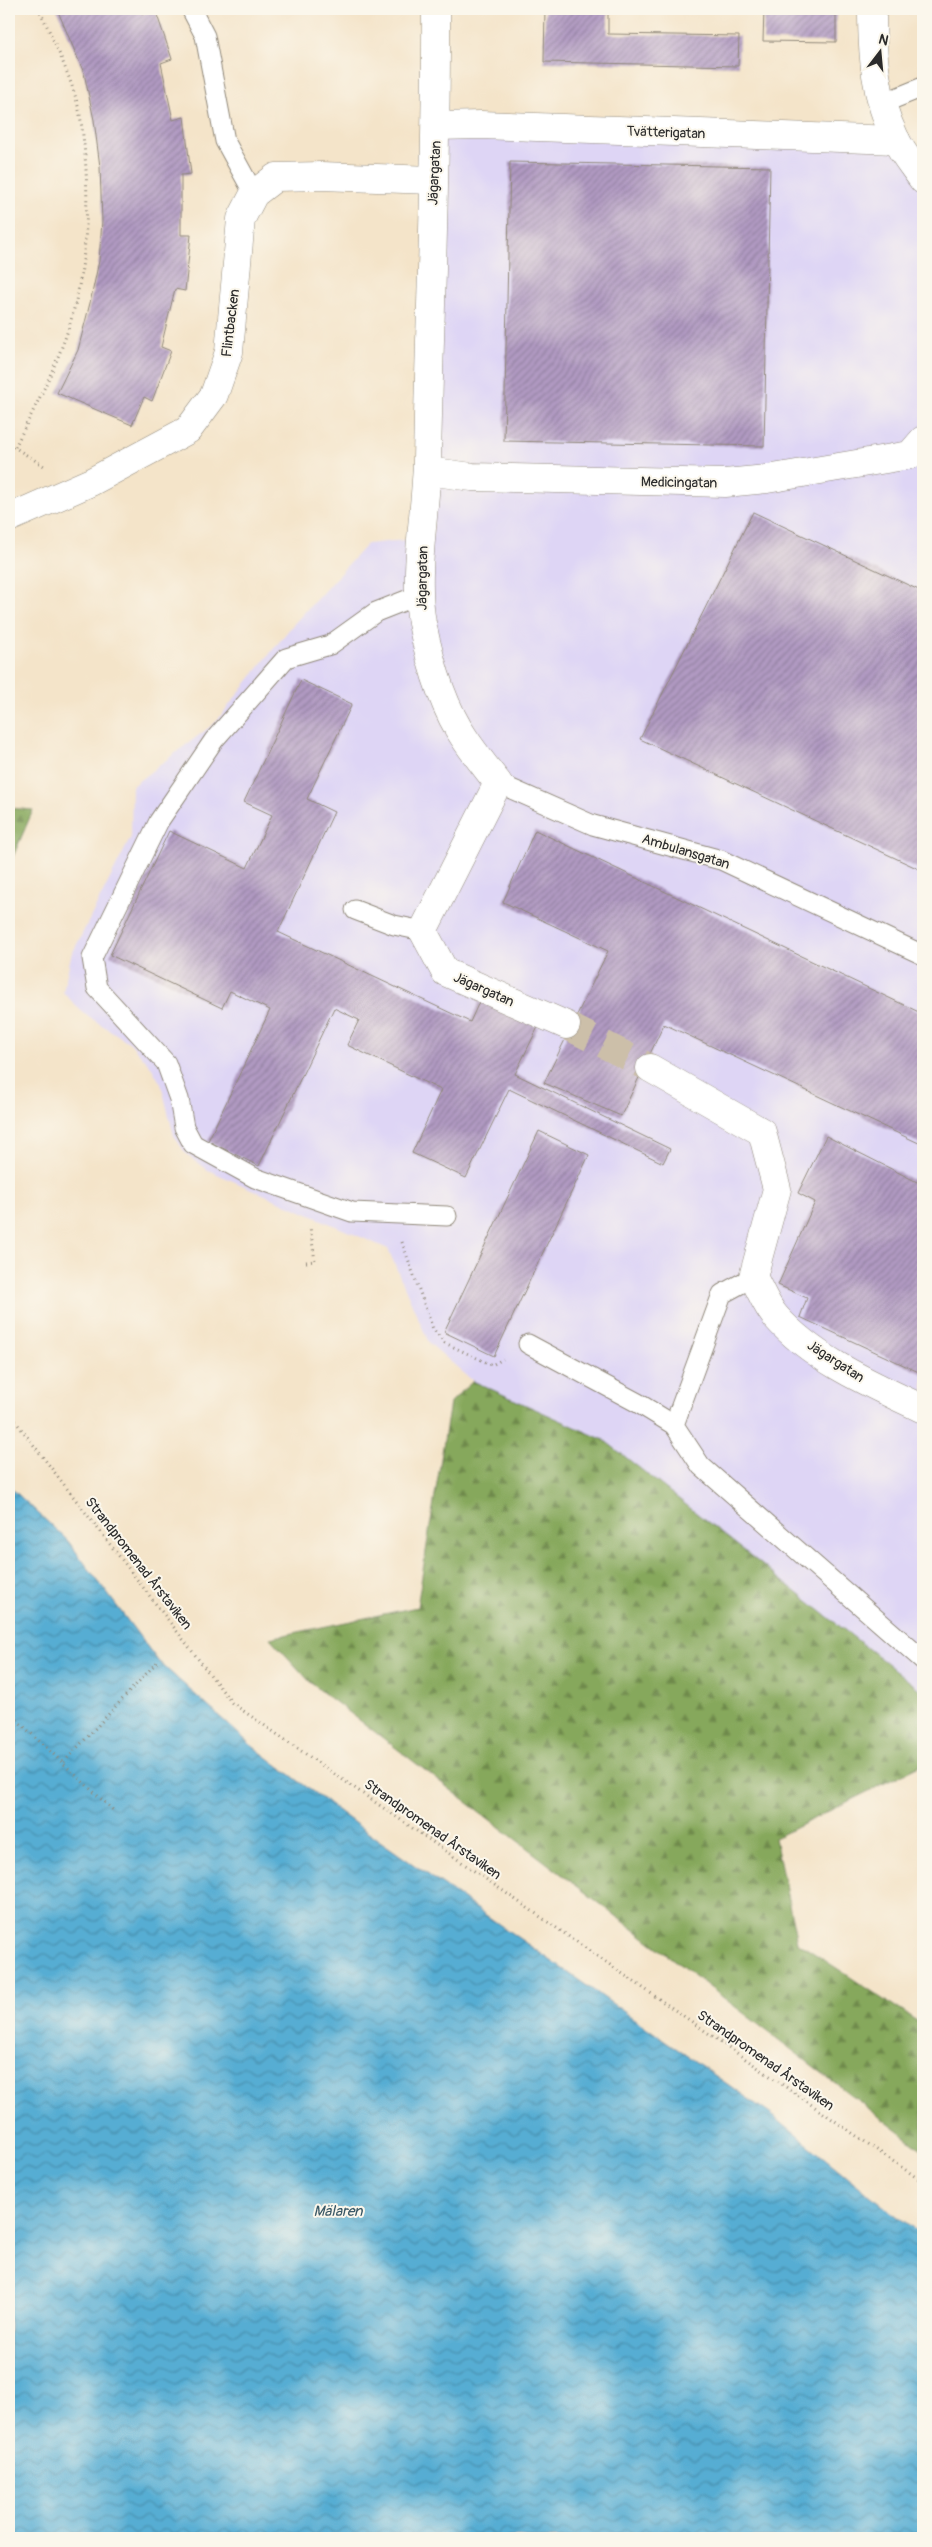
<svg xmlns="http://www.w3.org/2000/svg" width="932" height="2547" viewBox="0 0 932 2547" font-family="Pangolin,sans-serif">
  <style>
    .built { fill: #ded5f5 }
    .forest { fill: url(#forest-firs); stroke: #586a44 }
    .water { fill: url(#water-waves); stroke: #406c7f }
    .building { fill: url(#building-hatch) }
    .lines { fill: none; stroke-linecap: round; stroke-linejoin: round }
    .minor-tunnel { stroke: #ccbfa9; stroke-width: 28; stroke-dasharray: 28 14; stroke-linecap: butt }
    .service-casing { stroke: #90887a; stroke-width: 21 }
    .minor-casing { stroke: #90887a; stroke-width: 29 }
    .path { stroke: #90887a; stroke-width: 3; stroke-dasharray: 1 4; stroke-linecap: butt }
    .service { stroke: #fff; stroke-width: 19 }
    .minor { stroke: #fff; stroke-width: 28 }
    .labels { text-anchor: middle; stroke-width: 4; stroke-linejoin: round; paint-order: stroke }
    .street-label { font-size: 14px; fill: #2b2b2b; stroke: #fbf7ec }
    .water-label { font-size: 15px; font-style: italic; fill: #3a5866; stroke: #fbf7ec }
  </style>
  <defs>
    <pattern id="forest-firs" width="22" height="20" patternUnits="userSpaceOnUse" patternTransform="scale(1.25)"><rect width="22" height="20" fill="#86a85c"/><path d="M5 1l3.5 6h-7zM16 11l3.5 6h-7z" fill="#6e894c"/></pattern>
    <pattern id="water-waves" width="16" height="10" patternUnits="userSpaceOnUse" patternTransform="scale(1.25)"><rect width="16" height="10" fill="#56add3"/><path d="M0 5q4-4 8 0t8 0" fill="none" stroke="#478dab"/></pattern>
    <pattern id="building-hatch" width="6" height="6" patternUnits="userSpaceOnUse" patternTransform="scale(1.25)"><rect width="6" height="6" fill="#b19ac2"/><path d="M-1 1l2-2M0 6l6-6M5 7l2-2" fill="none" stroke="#907e9e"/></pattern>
  </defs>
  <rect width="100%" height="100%" fill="#fbf7ec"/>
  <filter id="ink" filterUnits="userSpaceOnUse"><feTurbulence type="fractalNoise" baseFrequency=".02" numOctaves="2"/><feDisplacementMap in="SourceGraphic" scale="10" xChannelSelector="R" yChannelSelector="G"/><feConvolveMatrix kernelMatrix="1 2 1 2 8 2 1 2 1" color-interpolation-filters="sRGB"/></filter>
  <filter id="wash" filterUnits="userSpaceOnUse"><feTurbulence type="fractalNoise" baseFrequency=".0096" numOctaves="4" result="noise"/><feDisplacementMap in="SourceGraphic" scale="20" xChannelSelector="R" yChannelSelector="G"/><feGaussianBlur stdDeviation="1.12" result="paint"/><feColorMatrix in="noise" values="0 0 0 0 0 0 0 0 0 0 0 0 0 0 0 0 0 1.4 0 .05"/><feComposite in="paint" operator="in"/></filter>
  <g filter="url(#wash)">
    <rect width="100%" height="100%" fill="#f4e4c9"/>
    <polygon class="built" points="435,126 908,135 923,153 923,1692 604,1440 473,1381 429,1343 388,1249 208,1170 186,1154 174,1136 161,1084 150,1065 130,1043 83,1013 63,992 71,956 131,837 132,786 215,723 291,627 367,544 433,537"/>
    <g class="forest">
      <polygon points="9,808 33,810 9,866"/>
      <polygon points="473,1381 604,1440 923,1692 923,1764 775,1838 797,1942 923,2025 923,2150 312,1684 270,1638 417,1607 450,1403"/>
    </g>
    <polygon class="water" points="9,1486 68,1541 158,1661 251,1745 357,1825 773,2116 887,2209 923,2235 923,2538 9,2538"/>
    <g id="blocks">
      <g class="building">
        <polygon points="57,9 140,9 143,14 155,9 172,59 161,63 173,120 184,117 191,174 181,175 181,235 191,235 185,291 175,289 161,347 171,351 152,401 144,397 132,425 57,393 78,350 90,303 99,261 102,221 100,167 94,120 84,73"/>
        <polygon points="545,9 608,9 608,34 739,36 738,66 544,62"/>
        <polygon points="764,9 836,9 836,42 763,41"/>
        <polygon points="510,162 770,167 764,446 504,441"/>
        <polygon points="753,512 923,592 923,871 640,739"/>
        <polygon points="301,680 352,704 307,799 334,812 278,932 470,1022 480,1000 538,1027 515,1074 670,1149 663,1163 509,1089 466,1178 412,1153 441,1090 347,1045 359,1020 334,1008 259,1166 208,1141 270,1010 230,991 222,1008 110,955 169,831 247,868 272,815 244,802"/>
        <polygon points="535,830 923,1014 923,1145 664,1024 621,1116 544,1083 608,951 503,902"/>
        <polygon points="539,1131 589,1155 494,1356 444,1332"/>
        <polygon points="826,1136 923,1185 923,1374 800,1317 807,1298 778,1285 815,1202 798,1193"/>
      </g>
    </g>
  </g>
  <g filter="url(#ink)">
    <use href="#blocks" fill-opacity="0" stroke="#90887a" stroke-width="1"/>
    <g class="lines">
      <polyline class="minor-tunnel" points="566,1025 650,1068"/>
      <g class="service-casing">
        <g id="service">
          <polyline points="191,9 205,36 225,141 254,194"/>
          <polyline points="881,104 923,87"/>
          <polyline points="419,595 376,612 330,645 286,658 214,740 159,821 92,958 97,988 166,1063 179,1099 184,1127 193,1144 255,1178 352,1212 447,1216"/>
          <polyline points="498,783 593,825 721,860 923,955"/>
          <polyline points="355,910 394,925 423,931"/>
          <polyline points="753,1277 722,1294 674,1425 701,1466 923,1660"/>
          <polyline points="528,1344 638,1403 674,1425"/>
        </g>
      </g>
      <g class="minor-casing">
        <g id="minor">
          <path d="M 436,9 C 437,159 430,309 427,460 C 426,512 413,572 422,623 C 430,662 442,706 465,739 C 475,754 487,769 498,783 L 423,931 L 445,972 L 566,1025"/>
          <path d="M 872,9 C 872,55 875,96 895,138 C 902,153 914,167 923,180"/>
          <polyline points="436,126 481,125 896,140"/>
          <polyline points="427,471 472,477 725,483 767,479 910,455 923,440"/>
          <polyline points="9,518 91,482 188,430 214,395 229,352 241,219 254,194 276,177 321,176 432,180"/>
          <path d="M 650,1068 L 762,1132 L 777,1189 L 753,1277 C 760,1289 766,1306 776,1317 C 814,1360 873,1385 923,1409"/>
        </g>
      </g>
      <g class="path">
        <polyline points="9,444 44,466"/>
        <path d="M 15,447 C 32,413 50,379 63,344 C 89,276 92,186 80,115 C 74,83 53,39 39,9"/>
        <polyline points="402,1242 433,1329 445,1343 492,1365 503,1359"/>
        <polyline points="306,1262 315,1261 310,1227"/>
        <polyline points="9,1413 232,1703 923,2182"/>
        <polyline points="17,1720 114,1811"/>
        <polyline points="64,1762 158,1661"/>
      </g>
      <use href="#service" class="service"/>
      <use href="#minor" class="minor"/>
    </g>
  </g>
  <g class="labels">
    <g class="street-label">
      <text transform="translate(666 132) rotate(2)" y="5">Tvätterigatan</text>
      <text transform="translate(434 173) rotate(-87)" y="5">Jägargatan</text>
      <text transform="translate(230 323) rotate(-83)" y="5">Flintbacken</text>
      <text transform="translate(679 482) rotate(1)" y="5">Medicingatan</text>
      <text transform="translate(422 578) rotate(-89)" y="5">Jägargatan</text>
      <text transform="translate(686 851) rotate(17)" y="5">Ambulansgatan</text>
      <text transform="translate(484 989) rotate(24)" y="5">Jägargatan</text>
      <text transform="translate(836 1361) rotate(33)" y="5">Jägargatan</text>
      <text transform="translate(139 1563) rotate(52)" y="5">Strandpromenad Årstaviken</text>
      <text transform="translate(433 1829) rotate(35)" y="5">Strandpromenad Årstaviken</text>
      <text transform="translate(766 2060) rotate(35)" y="5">Strandpromenad Årstaviken</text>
    </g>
    <g class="water-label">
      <text x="338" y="2216">Mälaren</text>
    </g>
  </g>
  <rect width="932" height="2547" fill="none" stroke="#fbf7ec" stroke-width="30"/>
  <g transform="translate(880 52) rotate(16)" stroke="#fbf7ec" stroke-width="4" paint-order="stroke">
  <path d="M0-4L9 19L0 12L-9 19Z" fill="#2b2b2b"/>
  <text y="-8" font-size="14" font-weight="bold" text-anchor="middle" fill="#2b2b2b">N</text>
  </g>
</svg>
